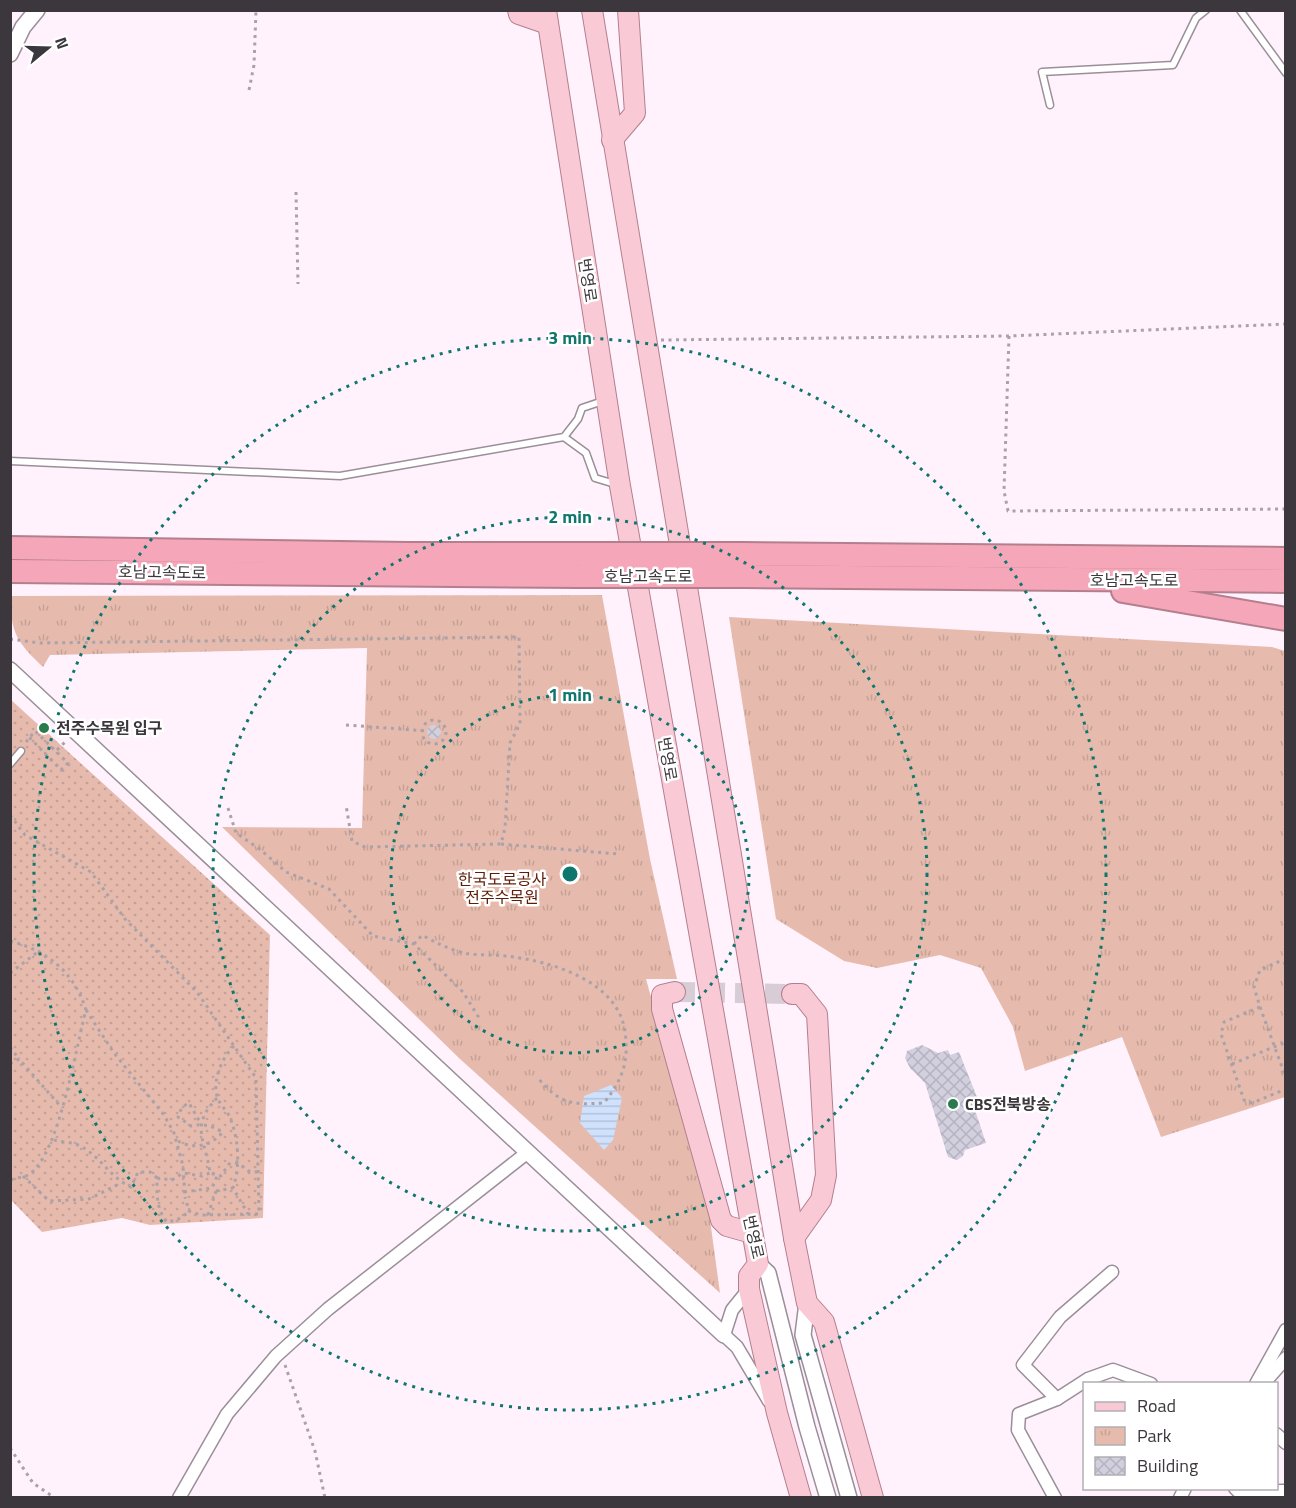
<svg xmlns="http://www.w3.org/2000/svg" width="1296" height="1508" viewBox="0 0 1296 1508" font-family="'Titillium Web','Noto Sans KR',sans-serif">
  <style>
    .park { fill: url(#park-tufts) }
    .garden { fill: url(#garden-dots) }
    .water { fill: url(#water-rules) }
    .building { fill: url(#building-cross-hatch) }
    .lines { fill: none; stroke-linecap: round; stroke-linejoin: round }
    .primary-tunnel { stroke: #d8cdd6; stroke-width: 20; stroke-dasharray: 20 10; stroke-linecap: butt }
    .service-casing { stroke: #9a8f99; stroke-width: 9 }
    .minor-casing { stroke: #9a8f99; stroke-width: 15 }
    .tertiary-casing { stroke: #9a8f99; stroke-width: 18 }
    .primary-casing { stroke: #b47f8d; stroke-width: 22 }
    .motorway-casing { stroke: #b47f8d; stroke-width: 26 }
    .path { stroke: #aaa1a9; stroke-width: 3; stroke-dasharray: 3 4.5; stroke-linecap: butt }
    .service { stroke: #fff; stroke-width: 6 }
    .minor { stroke: #fff; stroke-width: 12 }
    .tertiary { stroke: #fff; stroke-width: 15 }
    .primary { stroke: #f9cad5; stroke-width: 20 }
    .motorway { stroke: #f5a6b9; stroke-width: 22 }
    .motorway-bridge-casing { stroke: #b47f8d; stroke-width: 26; stroke-linecap: butt }
    .motorway-bridge { stroke: #f5a6b9; stroke-width: 22 }
    .ring { fill: none; stroke: #0f766e; stroke-width: 3; stroke-dasharray: 3 6 }
    .poi-dot { fill: #297b4c; stroke: #fff; stroke-width: 2 }
    .labels { text-anchor: middle; stroke-width: 5; stroke-linejoin: round; paint-order: stroke }
    .street-label { font-size: 16px; fill: #3c373c; stroke: #fff }
    .poi-label { font-size: 16px; font-weight: bold; fill: #3c373c; stroke: #fff; text-anchor: start }
    .park-label { font-size: 16px; fill: #5e1d06; stroke: #fff }
    .centre { fill: #0f766e; stroke: #fff; stroke-width: 3 }
    .ring-label { font-size: 18px; text-anchor: middle; font-weight: bold; fill: #0f766e; stroke: #fff; stroke-width: 5; stroke-linejoin: round; paint-order: stroke }
  </style>
  <defs>
    <pattern id="park-tufts" width="24" height="20" patternUnits="userSpaceOnUse" patternTransform="scale(1.5)"><rect width="24" height="20" fill="#e6bbad"/><path d="M3 7l-1-3M5 7V3M7 7l1-3M15 17l-1-3M17 17v-4M19 17l1-3" fill="none" stroke="#c6a196"/></pattern>
    <pattern id="garden-dots" width="8" height="8" patternUnits="userSpaceOnUse" patternTransform="scale(1.5)"><rect width="8" height="8" fill="#e6bbad"/><path d="M2 2h.1M6 6h.1" fill="none" stroke="#c6a196" stroke-width="1.8" stroke-linecap="round"/></pattern>
    <pattern id="water-rules" width="6" height="5" patternUnits="userSpaceOnUse" patternTransform="scale(1.5)"><rect width="6" height="5" fill="#cfe1fc"/><path d="M0 2.5h6" fill="none" stroke="#b3c2d9"/></pattern>
    <pattern id="building-cross-hatch" width="8" height="8" patternUnits="userSpaceOnUse" patternTransform="scale(1.5)"><rect width="8" height="8" fill="#d2d0de"/><path d="M0 0l8 8M0 8l8-8" fill="none" stroke="#b5b3bf"/></pattern>
  </defs>
  <rect width="100%" height="100%" fill="#fff2fd"/>
  <g class="park">
    <path d="M 602,595 L 650,859 L 677,979 L 646,979 L 708,1205 L 720,1293 L 460,1059 L 222,827 L 362,828 L 367,648 L 50,655 L 43,667 C 17,642 11,634 10,596 Z"/>
    <polygon points="729,617 1272,647 1285,651 1285,1097 1161,1137 1122,1037 1025,1071 1013,1027 981,968 940,955 877,968 844,961 776,919"/>
  </g>
  <polygon class="garden" points="10,699 270,935 263,1218 150,1225 122,1218 42,1232 11,1200"/>
  <polygon class="water" points="611,1085 622,1098 613,1140 604,1150 580,1123 584,1096"/>
  <g class="building">
    <circle cx="434" cy="732" r="7"/>
    <polygon points="922,1045 938,1053 948,1050 950,1055 959,1052 977,1097 973,1099 975,1110 986,1143 965,1150 963,1156 957,1160 948,1157 925,1083 910,1068 905,1058 907,1051"/>
  </g>
  <g class="lines">
    <polyline class="primary-tunnel" points="675,992 792,994"/>
    <g class="service-casing">
      <g id="service">
        <polyline points="1240,10 1286,73"/>
        <polyline points="1050,105 1042,72 1173,65 1196,18 1206,10"/>
        <polyline points="564,437 586,453 595,478 615,484"/>
        <polyline points="10,461 340,476 564,437 578,419 582,408 603,401"/>
        <polyline points="10,764 21,751"/>
      </g>
    </g>
    <g class="minor-casing">
      <g id="minor">
        <polyline points="749,1289 732,1310 724,1335 737,1347 769,1401"/>
        <polyline points="1256,1384 1286,1330"/>
        <polyline points="1263,1384 1286,1358"/>
        <polyline points="1057,1399 1023,1365 1060,1317 1112,1272"/>
        <polyline points="1276,1434 1286,1443"/>
        <polyline points="1235,1488 1239,1492 1284,1491"/>
        <polyline points="179,1498 227,1414 276,1356 328,1309 528,1152"/>
        <polyline points="1055,1498 1018,1430 1019,1414 1057,1399 1088,1379 1113,1370 1151,1384"/>
        <polyline points="1180,1498 1185,1488"/>
      </g>
    </g>
    <g class="tertiary-casing">
      <g id="tertiary">
        <polyline points="10,54 23,27 37,10"/>
        <polyline points="10,670 724,1335"/>
        <polyline points="758,1264 768,1273 807,1427 828,1498"/>
        <polyline points="807,1303 803,1335 849,1498"/>
      </g>
    </g>
    <g class="primary-casing">
      <g id="primary">
        <polyline points="518,10 519,14 548,24"/>
        <polyline points="546,10 620,486 758,1264 749,1276 749,1289 777,1413 801,1498"/>
        <polyline points="592,10 794,1238 807,1303 824,1322 873,1498"/>
        <polyline points="612,140 635,113 628,10"/>
        <polyline points="675,992 662,995 662,1009 721,1220 727,1226 752,1233"/>
        <polyline points="792,994 801,994 817,1014 826,1175 821,1200 794,1238"/>
      </g>
    </g>
    <g class="motorway-casing">
      <g id="motorway">
        <polyline points="10,548 408,554 577,554"/>
        <polyline points="742,554 1286,559"/>
        <polyline points="10,571 579,576"/>
        <polyline points="744,576 1286,581"/>
        <polyline points="1123,591 1286,619"/>
      </g>
    </g>
    <g class="path">
      <polyline points="249,90 254,65 256,10"/>
      <polyline points="296,192 298,284"/>
      <polyline points="1009,336 1004,491 1008,511 1286,509"/>
      <polyline points="661,340 1009,336 1286,324"/>
      <polyline points="10,639 40,643 519,637 520,724 510,743 505,828 501,844 365,847 352,841 346,805"/>
      <circle cx="434" cy="732" r="12"/>
      <polyline points="346,725 427,731"/>
      <polyline points="26,742 35,731 68,763 61,770 29,737"/>
      <polyline points="57,750 67,740"/>
      <polyline points="228,808 236,833 261,850 286,872 329,889 373,936 414,944 463,992 481,1021"/>
      <polyline points="10,815 25,835 91,872 125,919 197,992 256,1078 259,1214 201,1215 189,1211 185,1197"/>
      <polyline points="501,844 618,854"/>
      <path d="M 10,941 C 48,951 74,972 86,1010 C 76,1046 59,1157 28,1175 C 24,1177 16,1178 10,1180"/>
      <path d="M 414,944 L 422,935 C 436,943 449,949 464,953 C 478,956 492,954 506,956 C 550,961 617,980 625,1031 C 629,1063 623,1078 604,1103 C 571,1105 560,1104 538,1078"/>
      <polyline points="1286,964 1280,961 1260,970 1254,987 1260,1007 1224,1022 1221,1034 1244,1100 1252,1103 1286,1089"/>
      <polyline points="10,973 39,951"/>
      <polyline points="1260,1007 1286,1078"/>
      <polyline points="86,1010 114,1053 164,1115 174,1133 183,1166 185,1197"/>
      <path d="M 234,1046 C 222,1057 210,1084 219,1101 C 222,1107 229,1113 231,1120 C 239,1142 240,1167 233,1188 L 248,1214"/>
      <polyline points="10,1047 19,1059"/>
      <polyline points="10,1064 19,1059 62,1108"/>
      <polyline points="1232,1064 1286,1042"/>
      <path d="M 217,1098 C 189,1127 206,1141 210,1173 L 221,1176 L 229,1164 L 238,1163 L 250,1172 L 260,1172"/>
      <path d="M 54,1140 C 61,1142 71,1142 78,1145 C 99,1154 110,1178 131,1187 L 138,1172 L 150,1172 L 157,1178 C 157,1194 156,1209 167,1222 L 177,1220 L 189,1212"/>
      <path d="M 178,1141 C 195,1150 211,1146 223,1132 C 212,1126 204,1123 191,1126 L 178,1117 L 182,1107 L 189,1103 L 201,1124"/>
      <polyline points="23,1176 49,1201 89,1199 121,1183"/>
      <polyline points="157,1178 172,1180 183,1173 202,1176 210,1173"/>
      <polyline points="216,1191 233,1188"/>
      <polyline points="184,1192 212,1188 217,1176"/>
      <polyline points="208,1215 216,1191"/>
      <polyline points="285,1365 315,1451 325,1498"/>
      <polyline points="10,1448 33,1483 55,1498"/>
    </g>
    <use href="#service" class="service"/>
    <use href="#minor" class="minor"/>
    <use href="#tertiary" class="tertiary"/>
    <use href="#primary" class="primary"/>
    <use href="#motorway" class="motorway"/>
    <g class="motorway-bridge-casing">
      <g id="motorway-bridge">
        <polyline points="577,554 742,554"/>
        <polyline points="579,576 744,576"/>
      </g>
    </g>
    <use href="#motorway-bridge" class="motorway-bridge"/>
  </g>
  <g class="ring">
    <circle cx="570" cy="874" r="179"/>
    <circle cx="570" cy="874" r="357"/>
    <circle cx="570" cy="874" r="536"/>
  </g>
  <g class="poi-dot">
    <circle cx="44" cy="728" r="6"/>
    <circle cx="953" cy="1104" r="6"/>
  </g>
  <g class="labels">
    <g class="street-label">
      <text transform="translate(588 280) rotate(81)" y="6">번영로</text>
      <text transform="translate(162 572) rotate(1)" y="6">호남고속도로</text>
      <text x="648" y="582">호남고속도로</text>
      <text x="1134" y="586">호남고속도로</text>
      <text transform="translate(668 759) rotate(80)" y="6">번영로</text>
      <text transform="translate(754 1237) rotate(77)" y="6">번영로</text>
    </g>
    <g class="poi-label">
      <text x="56" y="734">전주수목원 입구</text>
      <text x="965" y="1110">CBS전북방송</text>
    </g>
    <g class="park-label">
      <text x="502" y="885">한국도로공사<tspan x="502" dy="18">전주수목원</tspan></text>
    </g>
  </g>
  <circle cx="570" cy="874" r="9" class="centre"/>
  <g class="ring-label">
    <text x="570" y="344">3 min</text>
    <text x="570" y="523">2 min</text>
    <text x="570" y="701">1 min</text>
  </g>
  <rect width="1296" height="1508" fill="none" stroke="#3c373c" stroke-width="24"/>
  <rect x="1083" y="1382" width="195" height="108" fill="#ffffff" stroke="#b1afb1" stroke-width="1.5"/>
  <rect x="1095" y="1402" width="30" height="9" fill="#f9cad5" stroke="#b1afb1" stroke-width="1.5"/>
  <text x="1137" y="1412" font-size="18" fill="#3c373c">Road</text>
  <rect x="1095" y="1427" width="30" height="18" fill="url(#park-tufts)" stroke="#b1afb1" stroke-width="1.5"/>
  <text x="1137" y="1442" font-size="18" fill="#3c373c">Park</text>
  <rect x="1095" y="1457" width="30" height="18" fill="url(#building-cross-hatch)" stroke="#b1afb1" stroke-width="1.5"/>
  <text x="1137" y="1472" font-size="18" fill="#3c373c">Building</text>
  <g transform="translate(48 48) rotate(71)" stroke="#ffffff" stroke-width="4.5" paint-order="stroke">
  <path d="M0-4.5L10 22L0 15L-10 22Z" fill="#3c373c"/>
  <text y="-9" font-size="16" font-weight="bold" text-anchor="middle" fill="#3c373c">N</text>
  </g>
</svg>
